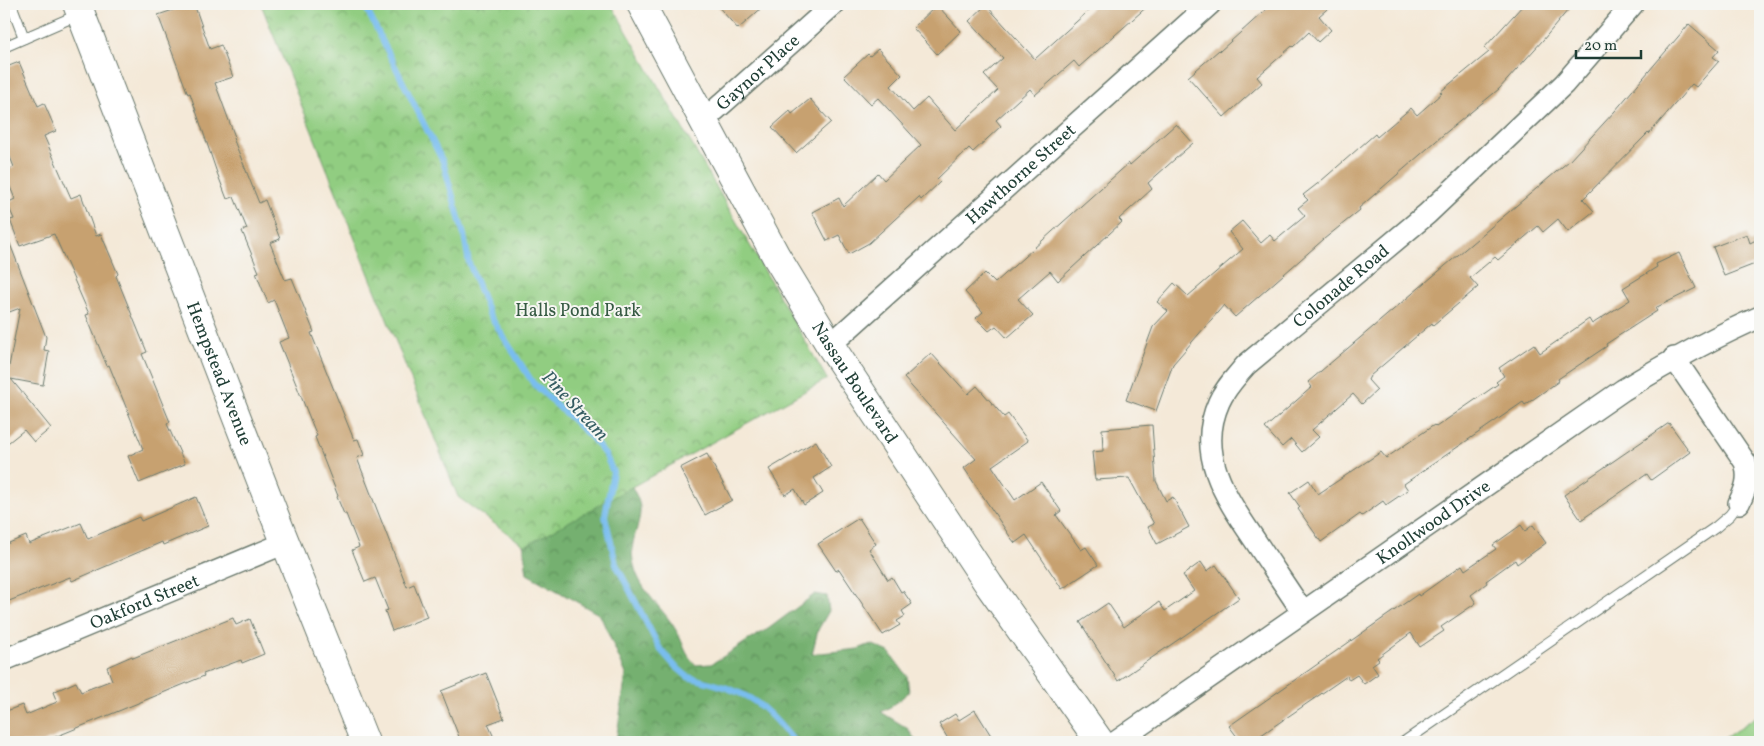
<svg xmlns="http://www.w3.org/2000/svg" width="1764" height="746" viewBox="0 0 1764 746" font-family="Vollkorn,serif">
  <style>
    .forest { fill: url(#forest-crowns); stroke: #4a7652 }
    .park { fill: url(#park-crowns); stroke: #58855a }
    .pitch { fill: #91cd81; stroke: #58855a }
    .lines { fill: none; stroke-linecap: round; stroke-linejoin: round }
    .stream { stroke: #79bdef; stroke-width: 6 }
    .building { fill: #c7a170 }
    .service-casing { stroke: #6a796d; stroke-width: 12 }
    .minor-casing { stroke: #6a796d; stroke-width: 24 }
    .secondary-casing { stroke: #6a796d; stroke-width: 30 }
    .service { stroke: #fff; stroke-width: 10 }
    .minor { stroke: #fff; stroke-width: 21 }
    .secondary { stroke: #fff; stroke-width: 28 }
    .labels { text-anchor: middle; stroke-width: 4; stroke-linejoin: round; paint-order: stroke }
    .street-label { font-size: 18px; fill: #1f3d34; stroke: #f6f6f2 }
    .park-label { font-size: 18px; fill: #365a43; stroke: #f6f6f2 }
    .water-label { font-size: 19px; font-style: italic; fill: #365d63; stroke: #f6f6f2 }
  </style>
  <defs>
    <pattern id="forest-crowns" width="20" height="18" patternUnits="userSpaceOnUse" patternTransform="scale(1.25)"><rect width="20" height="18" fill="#74b06f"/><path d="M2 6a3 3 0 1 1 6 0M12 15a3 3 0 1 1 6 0" fill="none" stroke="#5f905c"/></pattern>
    <pattern id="park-crowns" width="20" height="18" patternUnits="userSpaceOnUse" patternTransform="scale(1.25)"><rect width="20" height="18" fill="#91cd81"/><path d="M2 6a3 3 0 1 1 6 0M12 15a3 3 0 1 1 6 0" fill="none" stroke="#76a86a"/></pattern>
  </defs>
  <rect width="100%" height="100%" fill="#f6f6f2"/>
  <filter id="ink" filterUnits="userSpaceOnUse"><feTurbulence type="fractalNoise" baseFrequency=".02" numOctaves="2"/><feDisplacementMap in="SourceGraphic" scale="10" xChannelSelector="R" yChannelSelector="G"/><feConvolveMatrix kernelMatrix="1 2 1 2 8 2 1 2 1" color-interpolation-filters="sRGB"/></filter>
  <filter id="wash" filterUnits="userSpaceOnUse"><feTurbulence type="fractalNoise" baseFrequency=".0096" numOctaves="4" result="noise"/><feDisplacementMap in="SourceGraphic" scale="20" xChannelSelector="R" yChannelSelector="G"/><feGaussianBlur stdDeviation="1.12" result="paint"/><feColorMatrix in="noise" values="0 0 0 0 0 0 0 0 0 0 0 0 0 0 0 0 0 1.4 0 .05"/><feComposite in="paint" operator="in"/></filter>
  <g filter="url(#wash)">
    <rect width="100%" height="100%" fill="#f4e9d8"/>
    <path class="forest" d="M 632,487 C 636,494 641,504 640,512 C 639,531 628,542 634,565 C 640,592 664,608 677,632 C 685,646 683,652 696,665 L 711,664 L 726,655 L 747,641 L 768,629 L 815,594 L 827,596 L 829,611 L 818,630 L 812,654 L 858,649 L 871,644 L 889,652 L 907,676 L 909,692 L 892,706 L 881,712 L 907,728 L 917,742 L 616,741 L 626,674 L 600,615 L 527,574 L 519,510 Z"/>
    <polygon class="park" points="261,4 611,4 827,379 525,546 458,497"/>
    <polygon class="pitch" points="1760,714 1760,742 1719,742"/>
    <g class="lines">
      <path class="stream" d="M 364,4 L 443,162 L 464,235 L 469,263 L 489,314 L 533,383 L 592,438 L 606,456 L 613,472 L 605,516 L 616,564 L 660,649 L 675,666 L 688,677 C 711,683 738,689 757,703 C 772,714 783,729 795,742"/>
    </g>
    <g id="blocks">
      <g class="building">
        <polygon points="191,4 194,4 210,49 221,45 233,77 215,83 235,137 233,138 259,203 265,200 280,239 270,243 285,280 292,278 314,332 311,333 354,440 358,439 364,455 357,458 407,587 414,584 427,617 392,631 385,611 388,610 375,578 365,582 352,550 359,547 346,514 344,514 337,497 338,496 315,437 317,436 279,342 289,338 274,300 268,303 256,273 259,272 242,231 247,229 234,197 227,199 216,170 190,93 188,94 158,15"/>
        <polygon points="716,4 766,4 738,29"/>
        <polygon points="1096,4 1150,4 1079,67 1074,61 1035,95 1030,89 996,120 1001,126 973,152 969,148 937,179 940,182 921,200 919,197 869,243 849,254 839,235 827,241 812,212 839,198 843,206 878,173 884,180 921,145 878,98 871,104 844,76 868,54 870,56 878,49 902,75 891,86 913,111 927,98 955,130 998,90 984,75 1003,58 969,21 986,5 1035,59"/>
        <polygon points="1272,4 1333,4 1319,16 1331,30 1318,42 1309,32 1293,47 1292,46 1257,77 1262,83 1224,117 1188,77 1219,50 1220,51"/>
        <polygon points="1524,4 1573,4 1543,40 1499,89 1443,135 1359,208 1360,210 1324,239 1235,317 1224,305 1173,364 1156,411 1126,400 1153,327 1168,311 1157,302 1174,283 1188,296 1243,249 1229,232 1242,221 1261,243 1270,235 1275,241 1305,216 1298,208 1308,200 1303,195 1321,181 1375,134 1377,137 1411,108 1417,115 1442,93 1440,92 1489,52 1484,48"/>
        <polygon points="937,5 961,31 937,54 913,28"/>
        <polygon points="1689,24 1719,50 1713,57 1719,61 1696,87 1692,84 1649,134 1648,133 1583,199 1594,211 1568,232 1558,219 1543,232 1538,226 1498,260 1495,257 1470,278 1478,287 1433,325 1432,323 1370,376 1368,380 1377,390 1362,404 1353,394 1312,430 1319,437 1302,452 1291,439 1282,447 1265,428 1312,387 1308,382 1569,161 1615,111"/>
        <polygon points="19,62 38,106 44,103 56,131 44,136 71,198 81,194 96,236 101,234 118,274 116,276 147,352 142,354 170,422 167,424 185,464 139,483 128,456 143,449 109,365 107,366 86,315 89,314 54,234 20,246 10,220 14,219 7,203 15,199 4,172 14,167 4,142 4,68"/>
        <polygon points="810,99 831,122 796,153 772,127 790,111 792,114"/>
        <polygon points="1176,124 1193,143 1148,183 1152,189 1119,219 1122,222 1058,281 1050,271 1018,299 1033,315 1007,338 996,326 989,331 976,318 983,312 965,292 985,273 995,283 1129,163 1130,165"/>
        <polygon points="5,231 46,337 44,350 49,351 43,385 11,379 51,428 34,442 24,430 4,446 4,393 20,308 4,314"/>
        <polygon points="1747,234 1750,243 1760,238 1760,262 1724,276 1713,247"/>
        <polygon points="1679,253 1696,288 1655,308 1657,311 1606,344 1607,346 1558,379 1559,381 1525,405 1523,402 1404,484 1408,490 1386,505 1383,501 1362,516 1360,514 1321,542 1298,509 1300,507 1290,493 1309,480 1318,494 1381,452 1386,458 1434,425 1436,427 1498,384 1496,382 1504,376 1499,368 1534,344 1540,353 1589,319 1592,324 1630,300 1623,288 1657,267 1656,264"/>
        <polygon points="931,353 968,394 977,386 1004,417 1008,414 1028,441 992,466 1015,500 1041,482 1061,511 1056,515 1081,550 1086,547 1098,565 1062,589 1026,535 1015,543 1011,538 964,468 976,459 904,378"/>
        <polygon points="1669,423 1690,452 1651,480 1647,474 1581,520 1564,495"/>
        <polygon points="1152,425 1156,481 1166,501 1173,497 1189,527 1157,544 1148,527 1154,524 1129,478 1095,480 1092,452 1103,451 1102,429"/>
        <polygon points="816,441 831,467 814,478 823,493 804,505 795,489 785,495 769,469"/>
        <polygon points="707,454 732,500 705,515 680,468"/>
        <polygon points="196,497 208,526 163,545 162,542 72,581 70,577 4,603 4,545 26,536 29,544 81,523 88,539 139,517 141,521"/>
        <polygon points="859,518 876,544 869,549 888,580 892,577 901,592 903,591 912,604 902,611 905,616 897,621 900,625 883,635 839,569 836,571 818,544"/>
        <polygon points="1521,525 1525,531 1533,525 1546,543 1517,564 1515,560 1486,581 1487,583 1471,595 1476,603 1441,627 1444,631 1420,647 1411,633 1377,658 1379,660 1372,665 1378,674 1364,684 1357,675 1349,680 1347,676 1251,742 1241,742 1229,726 1418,594 1419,596 1462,565 1465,570 1496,549 1493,545"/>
        <polygon points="1201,562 1207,571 1216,565 1239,598 1118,681 1080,622 1108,603 1124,627 1159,602 1165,611 1194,591 1183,575"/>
        <polygon points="233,618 236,625 250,619 264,654 242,663 241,660 203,674 204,676 43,742 4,742 4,712 22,705 26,715 57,702 53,692 76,682 81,692 112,680 107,667 132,656 133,658"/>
        <polygon points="486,673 504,718 488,724 496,742 461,742 441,691"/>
        <polygon points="975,710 995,742 950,742 939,724 955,714 959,720"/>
      </g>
    </g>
  </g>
  <g filter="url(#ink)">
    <use href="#blocks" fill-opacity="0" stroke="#6a796d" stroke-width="1"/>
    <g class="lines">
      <g class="service-casing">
        <g id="service">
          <polyline points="11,4 24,38"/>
          <polyline points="4,47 80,14"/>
          <polyline points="1404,742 1716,527 1730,515 1739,503"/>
        </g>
      </g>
      <g class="minor-casing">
        <g id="minor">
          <path id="s1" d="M 704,120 L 834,4"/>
          <path id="s2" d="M 830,345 L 1210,4"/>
          <path d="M 1674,358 L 1745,462 C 1750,478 1746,489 1739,503"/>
          <path id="s3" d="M 1302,611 C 1287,588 1271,565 1256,542 C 1227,499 1195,455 1219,402 C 1225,388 1236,377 1246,365 L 1427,214 L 1564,84 L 1633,4"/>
          <path id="s4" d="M 4,660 L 285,543"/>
          <path id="s5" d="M 1116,742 L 1623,390 C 1669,362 1711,338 1760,317"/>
        </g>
      </g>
      <g class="secondary-casing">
        <g id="secondary">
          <path id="s6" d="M 77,4 L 279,527 L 365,742"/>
          <path id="s7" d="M 641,4 L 776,256 L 830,345 L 989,585 L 1100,742"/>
        </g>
      </g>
      <use href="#service" class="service"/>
      <use href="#minor" class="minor"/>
      <use href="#secondary" class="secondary"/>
    </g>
  </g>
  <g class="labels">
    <g class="street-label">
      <text dy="6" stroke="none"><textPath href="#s1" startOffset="72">Gaynor Place</textPath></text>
      <text dy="6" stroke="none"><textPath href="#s2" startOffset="256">Hawthorne Street</textPath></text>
      <text dy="6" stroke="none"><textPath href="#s3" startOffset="405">Colonade Road</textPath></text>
      <text dy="6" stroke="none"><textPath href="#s6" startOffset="396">Hempstead Avenue</textPath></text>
      <text dy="6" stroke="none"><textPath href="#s7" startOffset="435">Nassau Boulevard</textPath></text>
      <text dy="6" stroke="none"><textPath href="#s5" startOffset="386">Knollwood Drive</textPath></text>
      <text dy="6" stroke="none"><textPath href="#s4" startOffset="152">Oakford Street</textPath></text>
    </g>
    <g class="park-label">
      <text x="578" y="316">Halls Pond Park</text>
    </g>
    <g class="water-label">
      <text transform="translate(576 405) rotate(47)" y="7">Pine Stream</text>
    </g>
  </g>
  <rect width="1764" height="746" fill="none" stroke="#f6f6f2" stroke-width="20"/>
  <path d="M1576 50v8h65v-8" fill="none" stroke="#1f3d34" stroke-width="2.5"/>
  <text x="1584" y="50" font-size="15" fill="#1f3d34" stroke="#f6f6f2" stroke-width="4" paint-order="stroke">20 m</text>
</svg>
